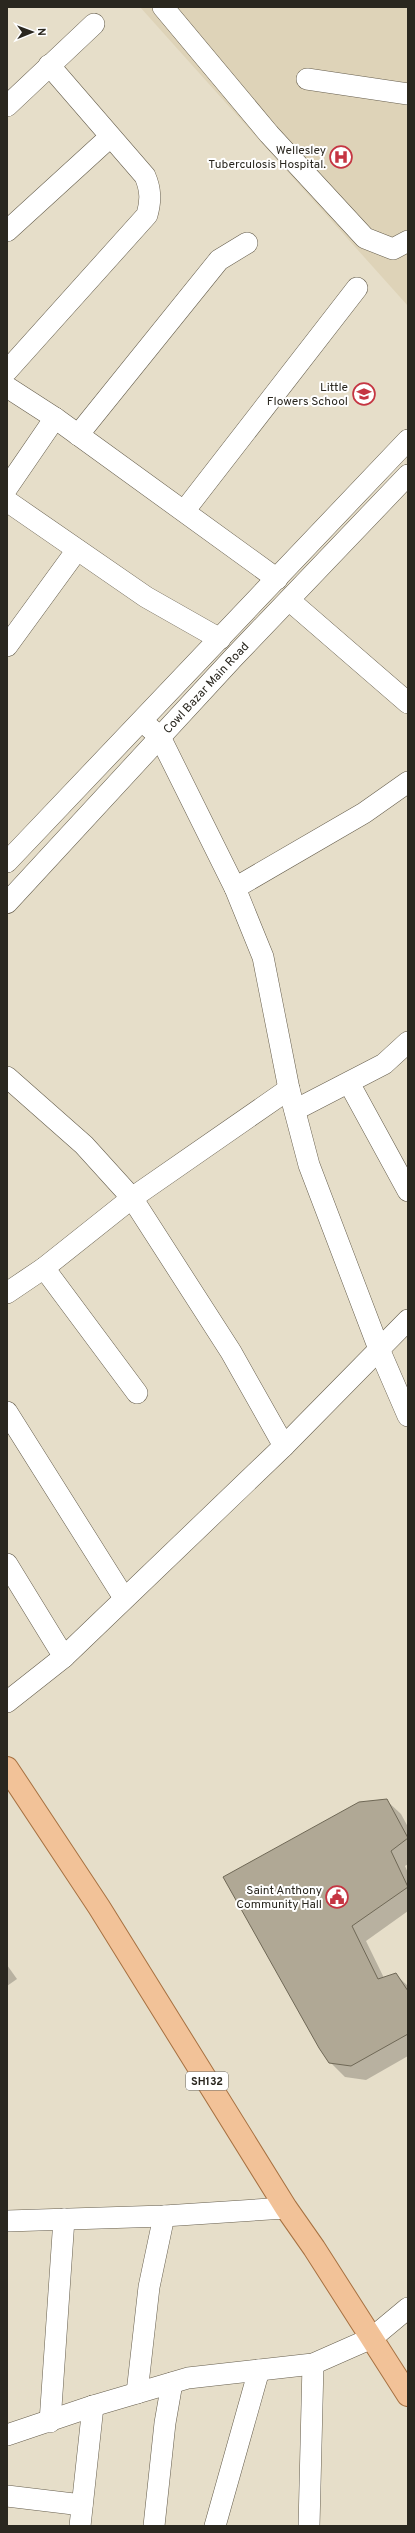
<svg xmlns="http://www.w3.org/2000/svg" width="415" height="2533" viewBox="0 0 415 2533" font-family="Overpass,sans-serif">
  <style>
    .built { fill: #ded3b8 }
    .shadow { fill: #0003 }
    .building { fill: #b0a895; stroke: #6f6856 }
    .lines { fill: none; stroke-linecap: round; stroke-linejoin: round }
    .minor-casing { stroke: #665e4d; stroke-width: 22 }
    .major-casing { stroke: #a77141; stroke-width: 24 }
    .minor { stroke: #fff; stroke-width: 21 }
    .major { stroke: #f2c298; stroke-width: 22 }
    .labels { text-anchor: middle; stroke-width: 4; stroke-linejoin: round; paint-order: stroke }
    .shield { fill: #fff; stroke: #6a6862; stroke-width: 1 }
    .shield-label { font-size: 11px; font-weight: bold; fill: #2a271f }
    .poi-label { font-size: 12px; fill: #2a271f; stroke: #fff; text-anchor: end }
    .street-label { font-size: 12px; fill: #2a271f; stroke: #fff }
  </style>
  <rect width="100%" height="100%" fill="#e6dec9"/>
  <polygon class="built" points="140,7 408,7 408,306"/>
  <g class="shadow">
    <polygon points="386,1800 401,1814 408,1827 408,1864 405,1866 408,1873 408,1911 366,1941 384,1978 395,1974 408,1986 408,2056 366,2080 345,2077 330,2062 224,1877"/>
    <polygon points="7,1965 17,1979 7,1986"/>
  </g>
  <polygon class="building" points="387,1799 408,1838 391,1851 408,1887 352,1926 378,1979 396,1973 408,1991 408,2034 351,2066 329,2063 319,2048 223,1877 359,1802"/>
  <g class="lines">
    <g class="minor-casing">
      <g id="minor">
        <polyline points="163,7 269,134 365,238 393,249 408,241"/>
        <polyline points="307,79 408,94"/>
        <polyline points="7,106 94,24"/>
        <polyline points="7,231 110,137"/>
        <path d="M 7,371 L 147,215 C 151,201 151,190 145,176 L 49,65"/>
        <polyline points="7,387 55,418 277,579"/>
        <polyline points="78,435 219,260 247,243"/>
        <polyline points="7,488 55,418"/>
        <polyline points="7,501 146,597 220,639"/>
        <polyline points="185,510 357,288"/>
        <polyline points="289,600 408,703"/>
        <polyline points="7,646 77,550"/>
        <polyline points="142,721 160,737 235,888 263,957 289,1089 309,1165 379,1349 408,1416"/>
        <polyline points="7,862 408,440"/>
        <polyline points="235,888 364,813 408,782"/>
        <path id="s1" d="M 7,903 L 234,657 L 408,475"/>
        <polyline points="7,1077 84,1145 132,1198 231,1352 284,1446"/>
        <polyline points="349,1083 408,1191"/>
        <polyline points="295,1110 384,1064 408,1042"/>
        <polyline points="44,1268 137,1393"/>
        <polyline points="7,1293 44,1268 132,1198 289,1089"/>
        <polyline points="7,1412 124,1598"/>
        <polyline points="7,1564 64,1657"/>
        <polyline points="7,1702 64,1657 284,1446 408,1320"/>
        <polyline points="7,2221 164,2216 286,2208"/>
        <polyline points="137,2393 149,2287 164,2216"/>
        <polyline points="50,2422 64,2219"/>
        <polyline points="7,2435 93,2406 188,2378 313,2364 372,2338 408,2308"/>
        <polyline points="7,2496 82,2505"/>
        <polyline points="80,2526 93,2406"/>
        <polyline points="154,2526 165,2423 172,2383"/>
        <polyline points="215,2526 259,2370"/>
        <polyline points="309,2526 313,2364"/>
      </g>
    </g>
    <g class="major-casing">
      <polyline id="major" points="7,1768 99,1907 286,2208 314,2248 408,2395"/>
    </g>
    <use href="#minor" class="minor"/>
    <use href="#major" class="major"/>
  </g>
  <defs>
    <g id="hospital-ring" transform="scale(1.15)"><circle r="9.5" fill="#fff" stroke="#c53542" stroke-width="1.5"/><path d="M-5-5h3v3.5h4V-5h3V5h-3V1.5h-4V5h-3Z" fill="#c53542"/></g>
    <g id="school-ring" transform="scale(1.15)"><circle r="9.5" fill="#fff" stroke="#c53542" stroke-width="1.5"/><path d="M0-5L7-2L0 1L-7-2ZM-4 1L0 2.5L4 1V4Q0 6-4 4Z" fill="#c53542"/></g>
    <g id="civic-ring" transform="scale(1.15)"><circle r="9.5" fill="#fff" stroke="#c53542" stroke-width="1.5"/><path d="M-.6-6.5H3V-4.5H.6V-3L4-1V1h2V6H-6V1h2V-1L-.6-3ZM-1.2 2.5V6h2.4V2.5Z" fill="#c53542"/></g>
  </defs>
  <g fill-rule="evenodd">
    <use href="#hospital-ring" x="341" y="157"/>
    <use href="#school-ring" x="364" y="394"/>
    <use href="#civic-ring" x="337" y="1897"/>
  </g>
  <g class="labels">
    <rect class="shield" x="186" y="2072" width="42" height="18" rx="3"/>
    <g class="shield-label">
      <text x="207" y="2085">SH132</text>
    </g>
    <g class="poi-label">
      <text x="326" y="154">Wellesley<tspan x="326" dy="14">Tuberculosis Hospital.</tspan></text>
      <text x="348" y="391">Little<tspan x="348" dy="14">Flowers School</tspan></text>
      <text x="322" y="1894">Saint Anthony<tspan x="322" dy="14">Community Hall</tspan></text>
    </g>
    <g class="street-label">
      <text dy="4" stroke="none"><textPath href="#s1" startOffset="293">Cowl Bazar Main Road</textPath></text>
    </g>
  </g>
  <rect width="415" height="2533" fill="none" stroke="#2a271f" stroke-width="16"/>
  <g transform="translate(32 32) rotate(89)" stroke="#ffffff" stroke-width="3" paint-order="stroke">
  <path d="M0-3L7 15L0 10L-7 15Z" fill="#2a271f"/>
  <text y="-6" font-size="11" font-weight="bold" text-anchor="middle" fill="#2a271f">N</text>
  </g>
</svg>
